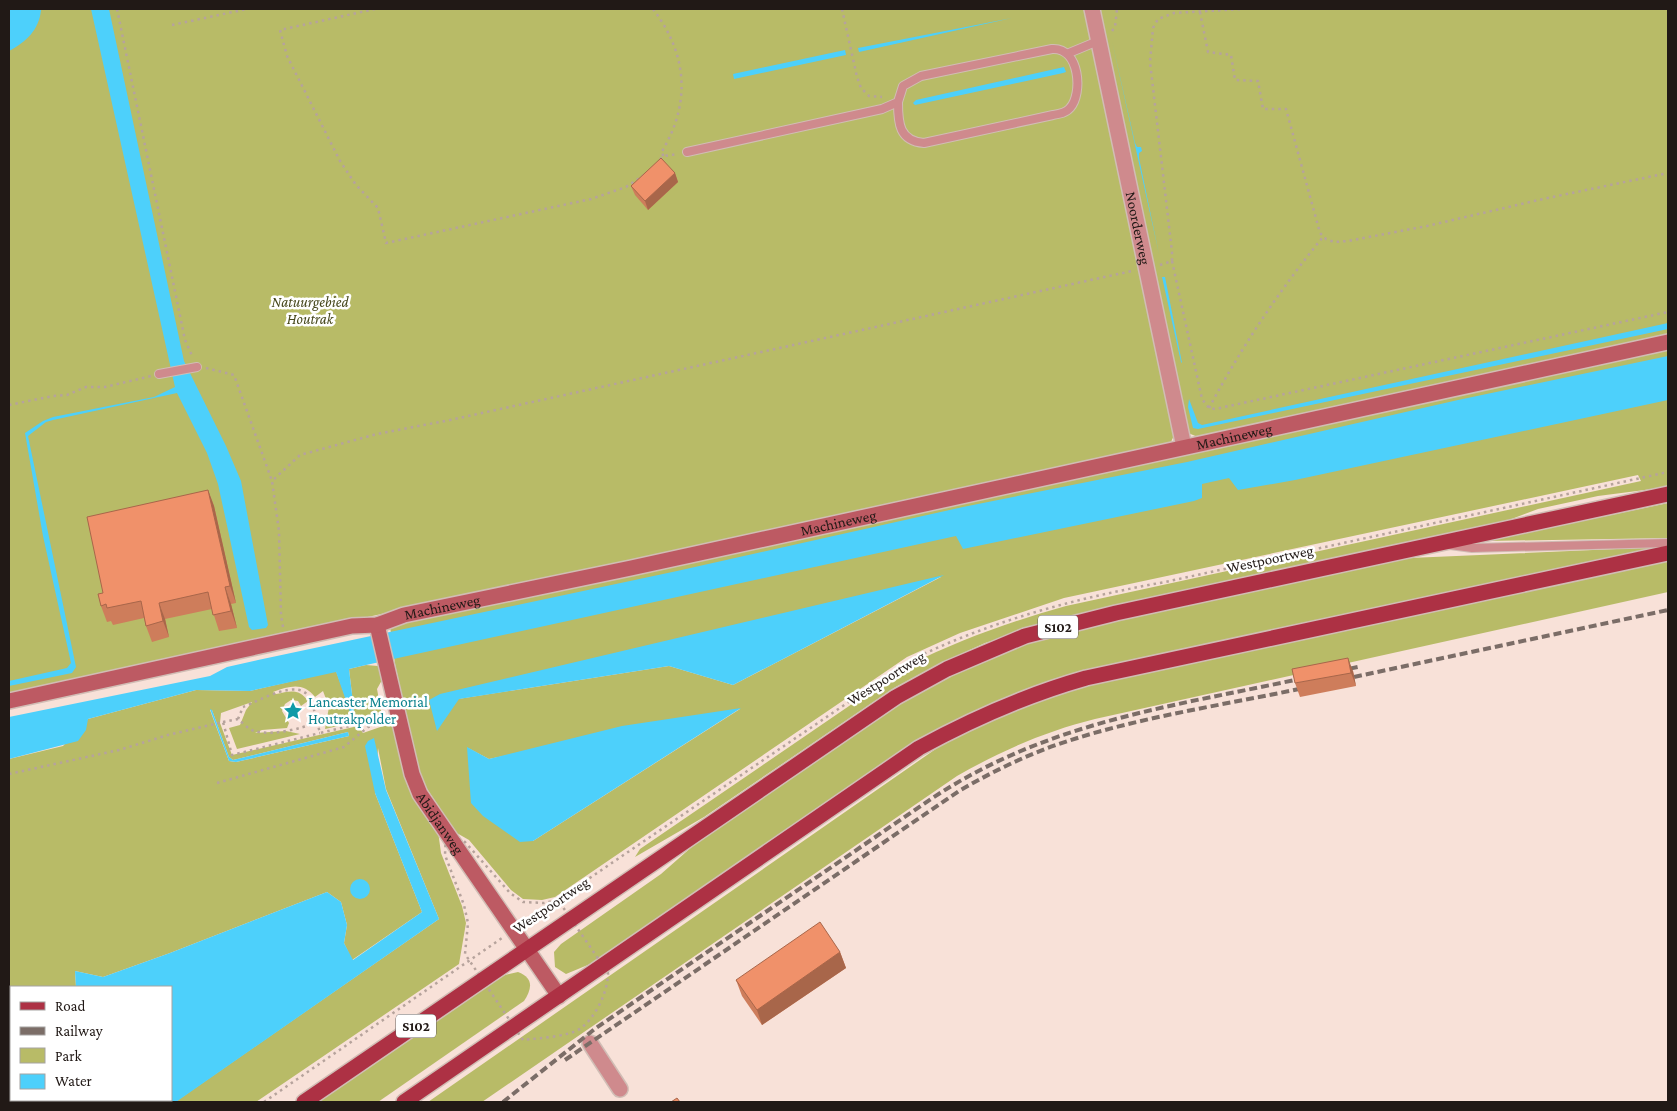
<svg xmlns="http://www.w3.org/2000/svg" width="1677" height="1111" viewBox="0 0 1677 1111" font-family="'Crimson Pro',serif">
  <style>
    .green { fill: #b8bb67; fill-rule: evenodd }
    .water { fill: #4dd0fb }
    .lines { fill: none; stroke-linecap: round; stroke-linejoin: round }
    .lane-casing { stroke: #d1bdb5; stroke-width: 10 }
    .street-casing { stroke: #d1bdb5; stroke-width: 18 }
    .secondary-casing { stroke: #d1bdb5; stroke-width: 18 }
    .primary-casing { stroke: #d1bdb5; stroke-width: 18 }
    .path { stroke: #b6a39c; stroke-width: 2.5; stroke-dasharray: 2.5 4; stroke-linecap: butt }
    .lane { stroke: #cf8a8d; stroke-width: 8 }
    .street { stroke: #cf8a8d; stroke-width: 15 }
    .secondary { stroke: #bd5a63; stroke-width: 15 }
    .primary { stroke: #ad3144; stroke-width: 15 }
    .rail { stroke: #7b6d67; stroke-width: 4; stroke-dasharray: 8 4; stroke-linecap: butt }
    .wall { fill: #ce7d5b }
    .shaded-wall { fill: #a8664a }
    .building { fill: #f0916a; stroke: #a8664a }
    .labels { text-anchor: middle; stroke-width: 5; stroke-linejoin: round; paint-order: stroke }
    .shield { fill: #fff; stroke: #645e5c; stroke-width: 1 }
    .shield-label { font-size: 14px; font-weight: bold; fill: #211916 }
    .street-label { font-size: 15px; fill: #211916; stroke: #fff }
    .park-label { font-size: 15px; font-style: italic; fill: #47481d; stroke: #fff }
    .culture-label { font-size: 15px; fill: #0d838f; stroke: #fff; text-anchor: start }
  </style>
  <rect width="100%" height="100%" fill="#f8e1d8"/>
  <g class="green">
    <polygon points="9,9 1668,9 1668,337 1198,437 1188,433 1175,433 1171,442 1164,444 9,695"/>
    <path d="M 1668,348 L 1668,487 L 1598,496 L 1538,509 L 1501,523 L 1068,617 L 985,643 L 939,664 L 894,688 L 704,817 L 635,857 L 640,849 L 909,665 C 959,640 1012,621 1066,606 L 1641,481 L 1638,475 L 1064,598 L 960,633 L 907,657 L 555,897 L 542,900 L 523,899 L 511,890 L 469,840 L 455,832 L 424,784 L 416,759 L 395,664 L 390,626 ZM 941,577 L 733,685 L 669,666 L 458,699 ZM 740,709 L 533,841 L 468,748 L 489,759 Z"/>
    <polygon points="1668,503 1668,538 1487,541"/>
    <path d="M 1662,547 L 1085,671 C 1031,687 981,706 932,733 L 595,962 L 566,974 L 555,967 L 554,952 L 561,944 L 661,874 L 711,830 L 909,697 L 958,671 L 1019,645 L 1093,626 L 1410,558 Z"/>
    <path d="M 1668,558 L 1668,592 L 1095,719 C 1046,731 1001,751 957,776 L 482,1102 L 428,1102 L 940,746 L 983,721 L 1064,689 Z"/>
    <path d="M 366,665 L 378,666 L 382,680 L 377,689 L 382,716 L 325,729 L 329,707 L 323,691 L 315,697 C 303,682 290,686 273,692 L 276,694 C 290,691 299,688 308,701 L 301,706 L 298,701 L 291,700 L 285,704 L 282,711 L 289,723 L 287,728 L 262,730 L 255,733 L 286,731 L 300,734 L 237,749 L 229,728 L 240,725 L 246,710 L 252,702 L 221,713 L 220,723 L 232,755 L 358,726 L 363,733 L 389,724 L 394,727 L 408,787 L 438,831 L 441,853 L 462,906 L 466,923 L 459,964 L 256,1102 L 175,1102 L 439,919 L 386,789 L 378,748 L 375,793 L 422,912 L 352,960 L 344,943 L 347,925 L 341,902 L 327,892 L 170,953 L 103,977 L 75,971 L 76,987 L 11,987 L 11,1100 L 41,1100 L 40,1102 L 9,1102 L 9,759 L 63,746 L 88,719 L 196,690 L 250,691 L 336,671 L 351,712 L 354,711 L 349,669 ZM 210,710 L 212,710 L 229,757 L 233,760 L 348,732 L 349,736 L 236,762 L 229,761 Z"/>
    <path d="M 518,972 C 534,978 532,989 524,1001 L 378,1102 L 316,1102 L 493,981 L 505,975 Z"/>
  </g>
  <g class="water">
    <path d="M 9,9 L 41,10 C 39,30 26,42 9,51 Z"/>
    <polygon points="91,9 109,9 184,361 226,446 241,481 268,625 266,628 252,630 249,627 218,484 207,453 177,393 53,420 46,422 28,436 76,667 72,673 9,686 9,681 67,668 71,663 43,536 25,433 43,421 53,417 154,397 175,387"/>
    <polygon points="1012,18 859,52 858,48"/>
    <polygon points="1112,41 1135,143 1137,147 1141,147 1142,151 1139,153 1139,158 1159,254"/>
    <polygon points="845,50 846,55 734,79 733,74"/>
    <polygon points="1064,67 1066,72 1063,73 915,105 913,103 916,100"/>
    <polygon points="1162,277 1165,277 1182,363 1181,362"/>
    <polygon points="1668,323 1668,329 1198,429 1193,428 1188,407 1189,399 1198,423 1202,425"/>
    <polygon points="1668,356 1668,400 1295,480 1238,490 1229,478 1202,484 1202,498 1194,501 963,549 956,536 366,665 349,669 354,711 350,712 336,672 250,691 196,690 88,719 86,730 78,741 9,759 9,717 210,676 227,667 258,660 677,571 963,507 1187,462 1458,400"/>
    <polygon points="944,575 733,685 669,666 459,699 437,731 429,700 440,694"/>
    <polygon points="741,708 533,841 520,842 483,816 471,803 467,747 489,759 622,726"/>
    <polygon points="210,709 212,710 229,757 233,760 348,732 349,736 236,762 229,761"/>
    <polygon points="374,738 386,790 439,919 176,1102 40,1102 41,1100 171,1100 171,987 76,987 75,971 103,977 170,953 327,892 341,902 347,925 344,943 353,960 422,912 375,793 365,746 368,741"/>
    <circle cx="360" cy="889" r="10"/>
  </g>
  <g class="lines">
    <g class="lane-casing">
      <g id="lane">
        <polyline points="1069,53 1098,41"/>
        <path d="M 687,152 L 882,109 L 898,102 L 903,86 L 921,76 L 1052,49 C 1080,47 1083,94 1070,108 C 1066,113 1059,114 1053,115 L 924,143 C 899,141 898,123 898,102"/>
        <polyline points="159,374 197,367"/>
        <polyline points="1450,545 1472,548 1668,543"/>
      </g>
    </g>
    <g class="street-casing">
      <g id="street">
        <path id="s1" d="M 1092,9 L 1184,447"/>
        <polyline points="590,1043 620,1089"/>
      </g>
    </g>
    <g class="secondary-casing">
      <g id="secondary">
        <path id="s2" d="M 377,625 L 412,774 L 420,794 L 559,996"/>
        <path id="s3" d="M 9,701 L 352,626 L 377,625 L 404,615 L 631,568 L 1668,342"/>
      </g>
    </g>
    <g class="primary-casing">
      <g id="primary">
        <polyline points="304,1102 896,697 947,669 1025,636 1116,613 1668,494"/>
        <path d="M 404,1102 L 919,748 C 974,718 1026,695 1086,678 L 1668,553"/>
      </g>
    </g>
    <g class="path">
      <polyline points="117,9 185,340 193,358"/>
      <polyline points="375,9 280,30 287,56 340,161 356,185 378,208 386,243 591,199 626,187 644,175"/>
      <path d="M 653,9 C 688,55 691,104 661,153 L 664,156"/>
      <polyline points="842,9 857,77 861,88 869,96 882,97"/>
      <polyline points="1200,12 1208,52 1231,55 1235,80 1258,81 1263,109 1286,109 1320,233 1326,239 1334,242 1348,241 1427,226 1543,199 1668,173"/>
      <polyline points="172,25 247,9"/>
      <polyline points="1112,31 1115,27 1117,9"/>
      <polyline points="660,159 664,156 678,154"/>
      <polyline points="1172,261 1202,399 1209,408 1215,409 1668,312"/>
      <polyline points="1160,265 1172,261 1172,252 1150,62 1153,28 1158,19 1174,13 1243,9"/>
      <polyline points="206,368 234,375 272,481"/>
      <polyline points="9,405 53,396 67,395 86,387 105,387 151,376"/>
      <path d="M 1209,408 C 1241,348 1280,289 1323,237"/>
      <polyline points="283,627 281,615 279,531 272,481 300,455 377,434 450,420 1132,271"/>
      <path d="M 238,719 L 243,707 C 259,701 300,676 310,699 C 315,710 317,722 320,733 L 384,718"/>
      <path d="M 223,722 L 238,719 C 243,723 248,729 254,731 C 271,736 302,729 317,722"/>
      <polyline points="9,774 119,750 168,735 223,722 232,755 320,733"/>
      <polyline points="217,783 344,747 368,727 385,722"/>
      <path d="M 446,834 L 465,842 L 510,893 L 523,902 L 544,903 L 558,900 L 608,973 C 608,991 596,1017 581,1028 C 569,1037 538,1038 523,1040 L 465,954 L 468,923 L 464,905 L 445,855 Z"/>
      <path d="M 525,922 L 909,661 C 990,621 1076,598 1165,582 L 1668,472"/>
      <polyline points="264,1102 502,938"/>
    </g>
    <use href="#lane" class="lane"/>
    <use href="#street" class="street"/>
    <use href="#secondary" class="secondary"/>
    <use href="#primary" class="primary"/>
    <g class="rail">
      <polyline points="1338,671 1358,667"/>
      <polyline points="1354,677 1668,610"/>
      <path d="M 565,1060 L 959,791 C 990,773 1022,757 1056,745 C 1134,718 1218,706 1299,689"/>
      <path d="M 503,1102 L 596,1028 L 931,799 C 1048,721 1175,706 1309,677"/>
    </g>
  </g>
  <g class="wall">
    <polygon points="675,173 678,182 648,210 635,195 631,186"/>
    <polygon points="208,490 214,506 236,603 231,604 237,628 219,631 212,609 165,619 169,637 152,642 146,626 144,618 113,625 111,621 107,622 101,606 103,593"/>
    <polygon points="1353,671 1356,686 1300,697 1295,683"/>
    <polygon points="840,952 846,968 762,1025 742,996 736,980"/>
  </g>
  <g class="shaded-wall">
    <polygon points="675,173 678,182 648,210 645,201"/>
    <polygon points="208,490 214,506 236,603 230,586"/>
    <polygon points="225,587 231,604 237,628 231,611"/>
    <polygon points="159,603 165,619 169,637 163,621"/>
    <polygon points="1348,658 1353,671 1356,686 1351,673"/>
    <polygon points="840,952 846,968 762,1025 757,1010"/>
  </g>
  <g class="building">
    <polygon points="661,158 675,173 645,201 631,186"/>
    <polygon points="208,490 230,586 225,587 231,611 213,615 208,592 159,603 163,621 146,626 141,601 107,608 106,604 101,606 98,594 103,593 87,517"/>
    <polygon points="1348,658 1351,673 1295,683 1292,669"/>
    <polygon points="820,922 840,952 757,1010 736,980"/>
    <polygon points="677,1098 680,1102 671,1102"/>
  </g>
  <defs>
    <g id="sight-bare" transform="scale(1.5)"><path d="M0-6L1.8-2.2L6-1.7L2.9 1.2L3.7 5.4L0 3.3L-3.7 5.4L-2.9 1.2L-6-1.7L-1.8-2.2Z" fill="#0f9aa8" stroke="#fff" stroke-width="2.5" paint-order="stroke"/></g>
  </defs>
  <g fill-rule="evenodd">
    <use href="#sight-bare" x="293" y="711"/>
  </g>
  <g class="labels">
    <g class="shield">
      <rect x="1038" y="615.5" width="40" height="23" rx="4"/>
      <rect x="396" y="1014.5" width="40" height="23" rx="4"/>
    </g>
    <g class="shield-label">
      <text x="1058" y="632">S102</text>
      <text x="416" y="1031">S102</text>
    </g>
    <g class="street-label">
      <text dy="5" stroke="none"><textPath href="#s1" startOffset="224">Noorderweg</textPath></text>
      <text dy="5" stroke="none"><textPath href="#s3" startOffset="1254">Machineweg</textPath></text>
      <text dy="5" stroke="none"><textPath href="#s3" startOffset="849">Machineweg</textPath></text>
      <text transform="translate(1270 559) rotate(-12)" y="5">Westpoortweg</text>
      <text dy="5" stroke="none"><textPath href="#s3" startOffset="444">Machineweg</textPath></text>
      <text transform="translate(886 678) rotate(-32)" y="5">Westpoortweg</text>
      <text dy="5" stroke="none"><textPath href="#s2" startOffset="210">Abidjanweg</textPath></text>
      <text transform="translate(551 905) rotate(-34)" y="5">Westpoortweg</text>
    </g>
    <g class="park-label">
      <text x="310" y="307">Natuurgebied<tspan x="310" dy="17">Houtrak</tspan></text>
    </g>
    <g class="culture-label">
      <text x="308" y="707">Lancaster Memorial<tspan x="308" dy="17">Houtrakpolder</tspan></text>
    </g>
  </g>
  <rect width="1677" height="1111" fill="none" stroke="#211916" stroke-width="20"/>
  <rect x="10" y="986" width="162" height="115" fill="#ffffff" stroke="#a6a3a2"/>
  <rect x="20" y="1002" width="25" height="8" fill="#ad3144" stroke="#a6a3a2"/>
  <text x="55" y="1011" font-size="15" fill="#211916">Road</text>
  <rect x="20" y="1027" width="25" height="8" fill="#7b6d67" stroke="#a6a3a2"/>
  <text x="55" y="1036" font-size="15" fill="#211916">Railway</text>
  <rect x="20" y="1048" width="25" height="15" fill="#b8bb67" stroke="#a6a3a2"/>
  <text x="55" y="1061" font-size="15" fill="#211916">Park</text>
  <rect x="20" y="1074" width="25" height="15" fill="#4dd0fb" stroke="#a6a3a2"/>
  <text x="55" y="1086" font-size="15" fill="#211916">Water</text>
</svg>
